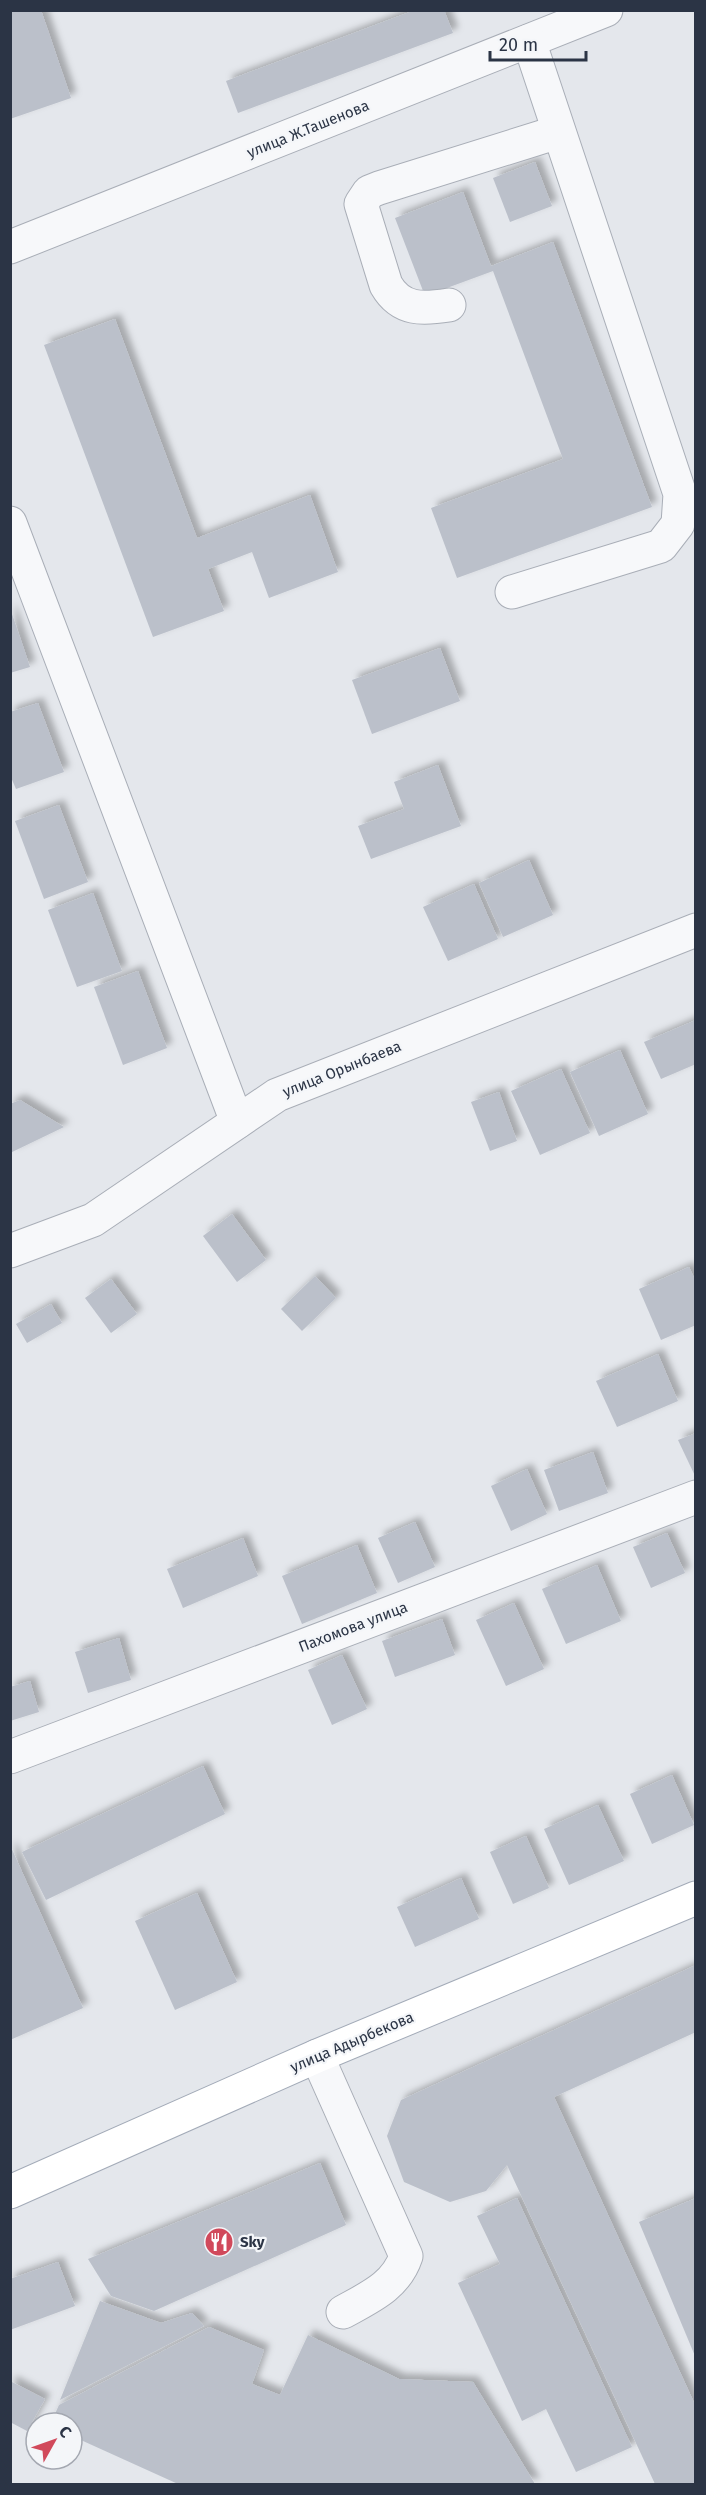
<svg xmlns="http://www.w3.org/2000/svg" width="706" height="2495" viewBox="0 0 706 2495" font-family="'Fira Sans',sans-serif">
  <style>
    .building { fill: #bbc0ca; filter: url(#shadow) }
    .lines { fill: none; stroke-linecap: round; stroke-linejoin: round }
    .minor-casing { stroke: #a9aeb7; stroke-width: 35 }
    .major-casing { stroke: #a3abb8; stroke-width: 35 }
    .minor { stroke: #f7f8fa; stroke-width: 33 }
    .major { stroke: #fff; stroke-width: 33 }
    .labels { text-anchor: middle; stroke-width: 4.5; stroke-linejoin: round; paint-order: stroke }
    .street-label { font-size: 15px; fill: #2b3445; stroke: #f4f6f9 }
    .poi-label { font-size: 15px; font-weight: bold; fill: #2b3445; stroke: #f4f6f9; text-anchor: start }
  </style>
  <defs>
    <filter id="shadow"><feDropShadow dx="5.5" dy="-5.5" stdDeviation="3" flood-color="#0004"/></filter>
  </defs>
  <rect width="100%" height="100%" fill="#e4e7ec"/>
  <g class="building">
    <polygon points="10,10 41,10 71,98 10,119"/>
    <polygon points="415,10 444,10 453,33 238,113 226,81"/>
    <polygon points="535,162 552,206 510,222 493,178"/>
    <polygon points="463,192 491,266 553,242 652,507 457,578 431,508 563,459 493,271 425,296 395,218"/>
    <polygon points="115,319 197,538 310,495 338,572 269,598 252,552 208,569 224,611 153,637 44,345"/>
    <polygon points="10,608 30,667 10,673"/>
    <polygon points="440,648 460,701 372,734 352,680"/>
    <polygon points="38,703 64,772 16,789 10,775 10,712"/>
    <polygon points="438,765 461,826 371,859 358,826 404,809 394,782"/>
    <polygon points="59,805 88,882 44,899 15,821"/>
    <polygon points="529,860 553,915 503,937 479,883"/>
    <polygon points="474,884 498,939 448,961 423,907"/>
    <polygon points="93,893 122,971 77,987 48,910"/>
    <polygon points="138,971 167,1048 123,1065 94,987"/>
    <polygon points="696,1020 696,1064 661,1079 644,1042"/>
    <polygon points="620,1050 648,1114 599,1136 570,1072"/>
    <polygon points="561,1069 590,1133 540,1155 511,1091"/>
    <polygon points="499,1092 517,1141 490,1151 471,1102"/>
    <polygon points="20,1100 64,1127 10,1153 10,1104"/>
    <polygon points="232,1214 266,1260 237,1282 203,1236"/>
    <polygon points="689,1267 696,1282 696,1325 661,1340 639,1289"/>
    <polygon points="315,1276 336,1298 302,1331 281,1309"/>
    <polygon points="111,1279 137,1314 111,1333 85,1298"/>
    <polygon points="51,1304 62,1323 27,1343 16,1324"/>
    <polygon points="658,1354 678,1401 617,1427 596,1381"/>
    <polygon points="696,1433 696,1478 678,1440"/>
    <polygon points="593,1452 608,1493 559,1511 544,1470"/>
    <polygon points="527,1469 547,1514 511,1531 491,1486"/>
    <polygon points="415,1522 435,1567 398,1583 378,1538"/>
    <polygon points="667,1533 685,1573 651,1588 633,1547"/>
    <polygon points="243,1538 258,1576 183,1608 167,1569"/>
    <polygon points="357,1545 377,1593 302,1624 282,1576"/>
    <polygon points="597,1565 621,1621 566,1644 542,1589"/>
    <polygon points="514,1603 544,1669 506,1686 476,1620"/>
    <polygon points="442,1619 455,1655 395,1677 382,1641"/>
    <polygon points="119,1638 131,1680 88,1693 75,1652"/>
    <polygon points="342,1655 367,1709 332,1725 308,1670"/>
    <polygon points="30,1681 39,1712 10,1721 10,1687"/>
    <polygon points="203,1766 225,1814 46,1900 22,1852"/>
    <polygon points="672,1775 694,1825 652,1844 630,1794"/>
    <polygon points="598,1805 624,1861 569,1885 544,1829"/>
    <polygon points="526,1836 549,1888 513,1904 490,1852"/>
    <polygon points="10,1845 83,2008 10,2040"/>
    <polygon points="461,1878 479,1919 415,1947 397,1907"/>
    <polygon points="197,1893 237,1982 175,2010 135,1921"/>
    <polygon points="696,1965 696,2032 554,2097 696,2407 696,2484 655,2484 507,2165 486,2191 450,2202 404,2182 387,2136 401,2100"/>
    <polygon points="320,2163 346,2225 154,2311 111,2296 88,2259"/>
    <polygon points="517,2198 632,2447 576,2472 546,2409 522,2421 458,2283 500,2264 477,2216"/>
    <polygon points="696,2198 696,2356 695,2356 639,2222"/>
    <polygon points="58,2262 75,2306 10,2330 10,2279"/>
    <polygon points="100,2301 161,2323 192,2313 204,2326 60,2400"/>
    <polygon points="209,2327 264,2350 252,2384 280,2395 308,2335 399,2379 473,2382 535,2484 178,2484 72,2436 72,2423 51,2423 59,2405"/>
    <polygon points="10,2381 45,2399 27,2431 10,2422"/>
  </g>
  <g class="lines">
    <g class="minor-casing">
      <g id="minor">
        <polyline points="10,247 606,10"/>
        <path d="M 449,305 C 423,309 401,311 386,285 L 361,204 L 369,192 L 379,188 L 558,132"/>
        <polyline points="10,523 237,1122"/>
        <polyline points="512,592 661,546 678,524 680,494 529,41"/>
        <polyline points="10,1251 93,1220 277,1095 696,930"/>
        <polyline points="10,1757 696,1497"/>
        <path d="M 317,2056 L 406,2256 C 396,2286 370,2297 343,2312"/>
      </g>
    </g>
    <g class="major-casing">
      <polyline id="major" points="10,2192 317,2056 696,1898"/>
    </g>
    <use href="#minor" class="minor"/>
    <use href="#major" class="major"/>
  </g>
  <defs>
    <g id="restaurant-disc" transform="scale(1.5)"><circle r="9.5" fill="#d1495b" stroke="#f4f6f9"/><path d="M-5-6h1v4h1v-4h1v4h1v-4h1v5L-1.5 .5V6h-2V.5L-5-1ZM5-6V6H3V1.5H1.5Q1.5-4 5-6Z" fill="#fff"/></g>
  </defs>
  <g fill-rule="evenodd">
    <use href="#restaurant-disc" x="219" y="2242"/>
  </g>
  <g class="labels">
    <g class="street-label">
      <text transform="translate(308 129) rotate(-22)" y="5">улица Ж.Ташенова</text>
      <text transform="translate(342 1069) rotate(-22)" y="5">улица Орынбаева</text>
      <text transform="translate(353 1627) rotate(-21)" y="5">Пахомова улица</text>
      <text transform="translate(352 2042) rotate(-23)" y="5">улица Адырбекова</text>
    </g>
    <g class="poi-label">
      <text x="240" y="2247">Sky</text>
    </g>
  </g>
  <rect width="706" height="2495" fill="none" stroke="#2b3445" stroke-width="24"/>
  <g transform="translate(54 2441) rotate(50)"><circle r="28" fill="#f4f6f9" stroke="#a4a8b1" stroke-width="1.5"/>
  <path d="M0-4.5L10 22L0 15L-10 22Z" fill="#d1495b"/>
  <text y="-9" font-size="16" font-weight="bold" text-anchor="middle" fill="#2b3445">С</text>
  </g>
  <path d="M490 51v9h96v-9" fill="none" stroke="#2b3445" stroke-width="3"/>
  <text x="499" y="51" font-size="18" fill="#2b3445" stroke="#f4f6f9" stroke-width="4.5" paint-order="stroke">20 m</text>
</svg>
